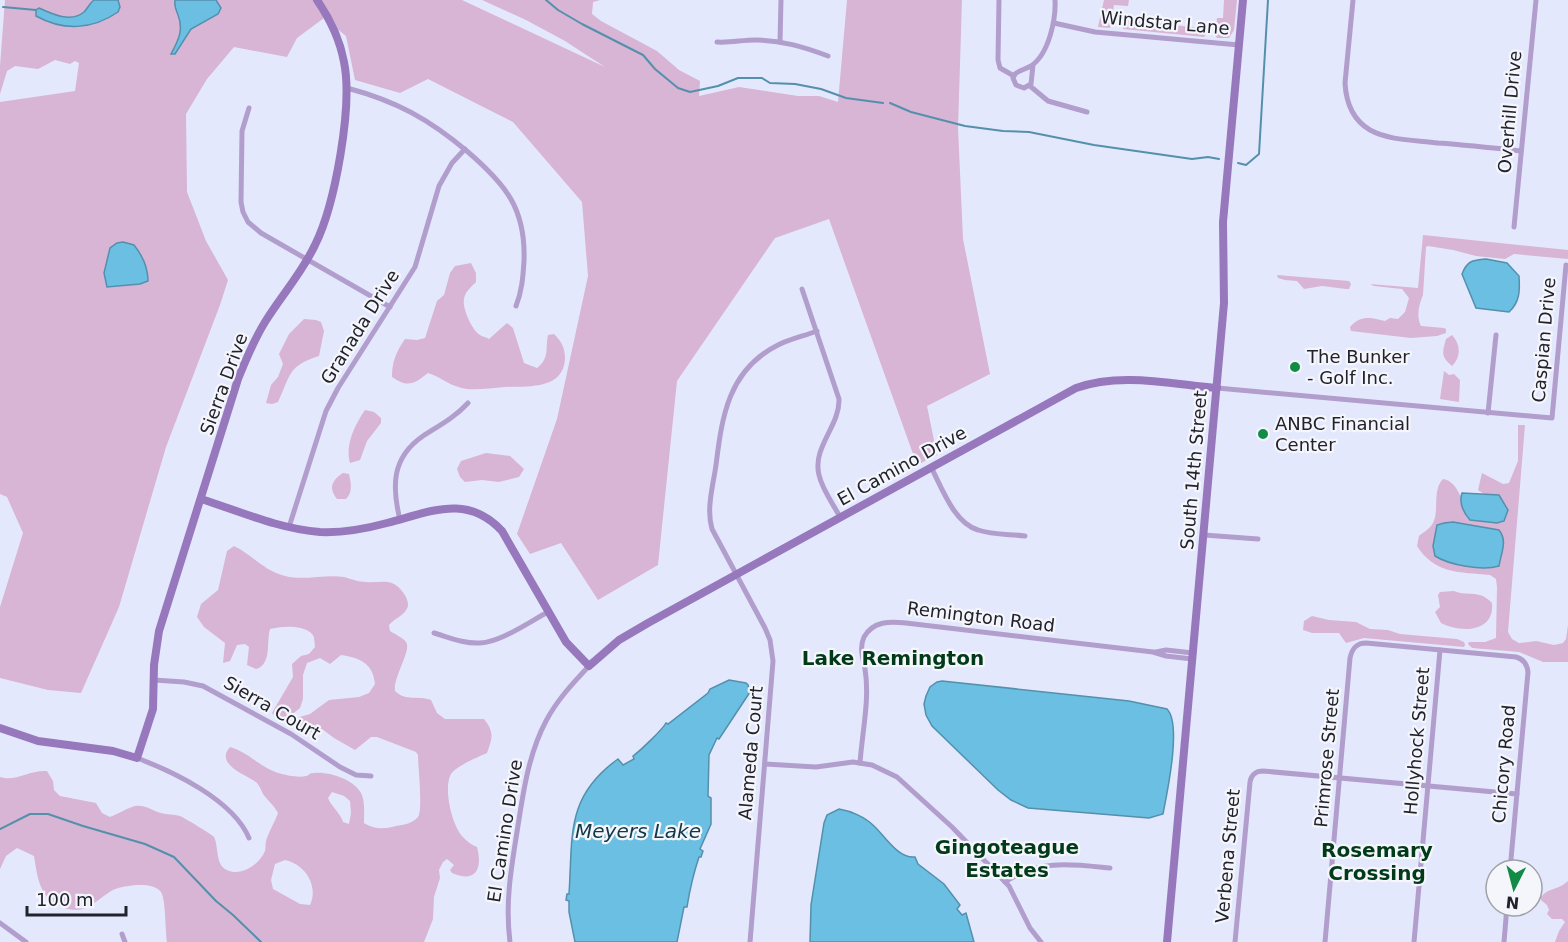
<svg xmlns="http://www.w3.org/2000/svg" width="1568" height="942" viewBox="0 0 1568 942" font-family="'DejaVu Sans',sans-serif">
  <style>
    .green { fill: #d8b4d5; fill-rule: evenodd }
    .water { fill: #6abfe3; stroke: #5490ac; stroke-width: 1.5 }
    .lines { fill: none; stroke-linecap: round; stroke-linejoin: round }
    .stream { stroke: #5490ac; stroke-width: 2 }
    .street { stroke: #b29ecd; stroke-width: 5 }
    .secondary { stroke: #9778bd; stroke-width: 8 }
    .poi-dot { fill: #128b46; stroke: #f5f6fb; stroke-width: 2 }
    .labels { text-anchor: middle; stroke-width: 4.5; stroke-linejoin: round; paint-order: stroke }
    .street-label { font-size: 18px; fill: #21222c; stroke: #f5f6fb }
    .poi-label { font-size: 18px; fill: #21222c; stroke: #f5f6fb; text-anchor: start }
    .neighbourhood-label { font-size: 20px; font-weight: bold; fill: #013a19; stroke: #f5f6fb }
    .water-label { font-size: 20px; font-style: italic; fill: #123948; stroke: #f5f6fb }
  </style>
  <rect width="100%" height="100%" fill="#e4e8fd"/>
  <g class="green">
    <polygon points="5,0 462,0 605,67 565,41 526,20 482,0 600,0 593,2 592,14 601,21 657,51 679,70 700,81 699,96 739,87 798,96 819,96 838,102 847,0 962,0 958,128 963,239 990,374 927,406 937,455 917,465 829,219 775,238 677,381 658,565 598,600 561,543 530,554 517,534 557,419 588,276 582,202 513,122 428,79 400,93 355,80 346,36 324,18 297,38 287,57 234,47 207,79 186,114 187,192 206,241 228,280 220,305 166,447 119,607 81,693 48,690 0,678 0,607 23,533 7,497 0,494 0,102 75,91 79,63 75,61 70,64 55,60 38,69 15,66 7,71 0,94 0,66"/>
    <polygon points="1104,0 1129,0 1128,6 1114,5 1110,28 1098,27"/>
    <polygon points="1224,0 1237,0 1234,30 1229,38 1217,38 1215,35 1217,18 1223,18"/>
    <polygon points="1128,20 1201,28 1205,30 1206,34 1204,37 1123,29 1122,23"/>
    <path d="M 1423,235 L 1568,250 L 1568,259 L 1514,254 L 1505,259 L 1476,256 L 1453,250 L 1428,246 L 1426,247 L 1423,295 C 1419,304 1416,316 1421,326 L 1444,328 L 1446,329 L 1446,333 L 1437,336 L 1411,338 L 1351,331 L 1350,327 C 1360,315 1371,317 1385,321 L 1390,318 L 1398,319 L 1405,312 L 1409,298 L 1402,289 L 1374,286 L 1370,284 L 1418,288 Z"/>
    <path d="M 471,263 L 476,273 L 476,282 C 471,287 465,292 464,299 C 462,308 472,330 480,335 C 483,337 486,337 489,339 L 507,323 L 513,328 L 524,363 L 537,368 C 550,358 545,349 548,335 L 554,334 C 562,342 565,348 565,359 C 563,390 528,386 505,387 C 492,388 479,390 467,389 C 451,387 443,378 428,373 C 414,384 408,388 392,377 C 392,362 396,352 405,339 L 417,340 L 425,338 L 437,301 L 444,295 L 450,273 L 455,266 Z"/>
    <polygon points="1277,275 1349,281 1351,284 1349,289 1346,289 1322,286 1304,289 1297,281 1285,280 1278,278"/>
    <path d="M 304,319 L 316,320 L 321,322 L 324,331 L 319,356 C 288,366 291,374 278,402 L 272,404 L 266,403 L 271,385 L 278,377 L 283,364 L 279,354 L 289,334 Z"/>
    <path d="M 1452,335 C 1461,345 1461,357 1452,366 C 1441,357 1442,353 1446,339 Z"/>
    <polygon points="1444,371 1449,375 1454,374 1460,380 1459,402 1440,399"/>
    <path d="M 365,410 L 374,412 L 381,418 L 381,423 L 367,441 L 360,460 L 350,463 C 345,444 355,425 365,410 Z"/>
    <path d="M 1518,425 L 1525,425 L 1508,632 L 1512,639 L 1519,643 L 1536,641 L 1554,645 L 1563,643 L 1566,639 L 1568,625 L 1568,662 L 1543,662 L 1519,652 L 1472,648 L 1468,644 L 1469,642 L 1485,642 L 1496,638 L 1497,587 L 1496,579 L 1490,575 C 1459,572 1435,574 1417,546 L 1419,536 C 1422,533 1428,530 1431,526 C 1441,514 1431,491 1443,479 C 1459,481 1464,507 1470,520 L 1497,523 L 1504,521 L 1508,510 L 1494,494 L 1484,494 L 1478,490 L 1482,473 L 1503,484 L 1509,483 L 1518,461 Z"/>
    <polygon points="486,453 510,456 524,469 519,477 499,482 482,480 465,482 460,477 457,469 461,461"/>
    <path d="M 343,473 L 349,474 C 351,483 353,492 346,499 L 337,499 C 328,488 332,480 343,473 Z"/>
    <path d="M 234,546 C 253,555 262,570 285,576 C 305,581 324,574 344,577 C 352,579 358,582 366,582 C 375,583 386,580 394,584 C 400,587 409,598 408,606 C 406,615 395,618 389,625 L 390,631 C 395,634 403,638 406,642 C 412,650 393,677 395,691 C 406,702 418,695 431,700 L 437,713 L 445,719 L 484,719 C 495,733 492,738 487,753 C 478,757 456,766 451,774 C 443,788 452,825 462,836 C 466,841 472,845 477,847 C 483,870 475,883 452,873 L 450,870 L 454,865 L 447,859 L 443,862 L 439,870 L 440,878 L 434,897 L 433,919 L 424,942 L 167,942 C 165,930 166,900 161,892 C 153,881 124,885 113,890 C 104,895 96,903 86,908 C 71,914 50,905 43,891 C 37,880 36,867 34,856 L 17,848 L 6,856 L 0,869 L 0,777 C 16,782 28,770 47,771 L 53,781 L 54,790 L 60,796 L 96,803 L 102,813 L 110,817 C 118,814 127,808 135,806 C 145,804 153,811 161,813 C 167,815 174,814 180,816 C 183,817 213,835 214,837 C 219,847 215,865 227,870 C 241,877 259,865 265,851 C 266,847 265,842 267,838 C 270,829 275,822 278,813 C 274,805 268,801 263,794 C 261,790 260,786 256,782 C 244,774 215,764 230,747 C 248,752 260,767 278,773 C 285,775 299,778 306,776 C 313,774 306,774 314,773 C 329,771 356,780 362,795 C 365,804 364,814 364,823 C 375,830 384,829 396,826 C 404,825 413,823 418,817 C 423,810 418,766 418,755 L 416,752 L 377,737 L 371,737 L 355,750 L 334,738 L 322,729 C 312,731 304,736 296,726 L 296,718 L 310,714 L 329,700 L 359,697 L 369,693 L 375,684 C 373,663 360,658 341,655 L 330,664 L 320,658 L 307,663 L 303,675 L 303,699 L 300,708 L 285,720 L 277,718 L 272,713 L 293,677 L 292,664 L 301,656 L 309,654 L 315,647 C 315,646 314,638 314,637 C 308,624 281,626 270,629 C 266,643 272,664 256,669 L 247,665 L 249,647 L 245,644 L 237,645 L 230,661 L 223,663 L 225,643 L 204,627 L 197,617 L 201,604 L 218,590 L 227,551 ZM 332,792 L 344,796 L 350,801 L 351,813 L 349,824 L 343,822 C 340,812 332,808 328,798 ZM 285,860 C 305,864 319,886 310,905 L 300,904 L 273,889 L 271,880 L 275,864 Z"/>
    <path d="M 1454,591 C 1470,597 1479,589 1492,603 C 1495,633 1460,633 1441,623 L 1435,612 L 1440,607 L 1438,595 L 1440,592 Z"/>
    <polygon points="1312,616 1329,620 1356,622 1370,629 1388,630 1400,634 1457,639 1464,642 1465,645 1464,647 1364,638 1346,643 1339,633 1312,633 1303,630 1304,621"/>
    <path d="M 1568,881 L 1568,942 L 1555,942 L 1559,931 L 1565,922 L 1562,919 L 1552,919 L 1547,914 L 1549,910 L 1547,905 L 1541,900 L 1541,897 C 1549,887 1559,890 1568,881 Z"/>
  </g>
  <g class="water">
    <path d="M 94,0 L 118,0 L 120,7 L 118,12 C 92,30 63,31 36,16 L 36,10 L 39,8 C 52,14 71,23 84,12 C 87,9 90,3 94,0 Z"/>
    <path d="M 175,0 L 216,0 L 221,8 L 218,14 L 191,29 L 175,54 L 171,54 C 178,41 184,30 178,15 C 176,9 174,7 175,0 Z"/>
    <path d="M 123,242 L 134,245 C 142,255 148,268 148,281 L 140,284 L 107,287 L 104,273 L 110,248 L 117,243 Z"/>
    <path d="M 1486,259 L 1507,263 L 1519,276 C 1520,290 1520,302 1509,312 L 1476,308 L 1462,274 C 1467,261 1472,260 1486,259 Z"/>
    <path d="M 1462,493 L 1499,495 L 1508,510 L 1504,521 L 1497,523 L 1470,520 C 1463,512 1459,502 1462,493 Z"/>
    <path d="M 1453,522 L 1499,530 C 1508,541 1501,553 1499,566 C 1482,571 1449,565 1435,556 L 1433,546 L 1437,525 L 1444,523 Z"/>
    <path d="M 729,680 L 746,683 L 748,685 L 750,692 L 719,739 L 717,738 L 709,755 L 708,796 L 711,798 L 711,824 L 700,849 L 703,851 L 701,857 L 699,857 C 693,875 690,888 687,907 L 684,907 L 677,942 L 575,942 L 569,912 L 569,901 L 566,900 L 567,894 L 569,894 C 573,836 565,797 618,759 L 623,765 L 634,759 L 633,756 C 641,750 662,730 666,723 L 668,724 L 708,693 L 710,689 Z"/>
    <path d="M 942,681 L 1129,701 L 1167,709 C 1182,724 1167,793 1163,814 L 1149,818 L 1028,808 L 1011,800 L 998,790 L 932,726 L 926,715 L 924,704 L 926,696 L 930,687 L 937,682 Z"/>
    <path d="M 839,809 C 851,811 865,817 874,826 C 884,835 898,859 915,857 L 918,864 L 944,884 L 960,905 L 957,909 L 962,915 L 966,913 L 974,942 L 810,942 L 811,905 L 824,823 L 827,815 Z"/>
  </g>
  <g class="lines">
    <g class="stream">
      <polyline points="546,0 558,10 582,24 643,55 655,69 678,88 690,92 718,86 738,78 762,78 770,83 795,84 821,89 846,98 883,103"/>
      <polyline points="3,7 36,10"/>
      <polyline points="890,103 911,112 965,126 1003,131 1029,132 1094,145 1192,159 1208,157 1219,159"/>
      <polyline points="1238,163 1246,165 1259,154 1268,0"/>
      <polyline points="0,829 30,814 48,814 83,826 145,844 174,857 216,901 233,915 261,942"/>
    </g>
    <g class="street">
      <polyline points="999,0 998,60 1000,68 1014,76"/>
      <path d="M 1353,0 L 1345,83 C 1346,102 1353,120 1370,130 C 1390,141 1416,140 1438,143 C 1466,145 1494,148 1521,151"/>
      <polyline points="1054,23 1095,32 1239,45"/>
      <path d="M 717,42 C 730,43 742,40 755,40 C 781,40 804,47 828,56"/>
      <polyline points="780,42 781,0"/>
      <path d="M 1033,65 L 1031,84 L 1024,88 L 1016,85 L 1013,78 L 1015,74 C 1020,70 1026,69 1031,66 C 1049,54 1056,19 1055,0"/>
      <polyline points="1030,86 1048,101 1087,112"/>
      <path d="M 347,88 C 396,101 429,119 468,152 C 505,184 526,208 524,261 C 523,277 522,291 516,306"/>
      <polyline points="249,108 242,131 241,202 243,212 248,222 261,233 390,307"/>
      <polyline points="1514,227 1536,0"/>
      <path d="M 802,289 L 839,399 C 840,426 812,447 819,475 C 822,489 833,504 840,517"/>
      <polyline points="1217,388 1552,418 1566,265"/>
      <polyline points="1488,413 1496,335"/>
      <path d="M 931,467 C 942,488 954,523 978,530 C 993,535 1010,534 1025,536"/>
      <path d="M 400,520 C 392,487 391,458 423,436 C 440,425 454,418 468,403"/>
      <polyline points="289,527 326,411 338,388 415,267 439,186 452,163 465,149"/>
      <polyline points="1204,535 1258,539"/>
      <path d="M 434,633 C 448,637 464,644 480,643 C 501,642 529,622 548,612"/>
      <polyline points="1156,652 1166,650 1193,653"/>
      <polyline points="154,680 184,682 203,686 291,734 340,767 356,775 371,776"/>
      <path d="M 137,758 C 174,772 233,800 249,838"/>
      <path d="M 860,763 C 862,733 870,699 865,669 C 863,658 859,648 864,637 C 873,621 890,621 906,623 L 1153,652 L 1166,656 L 1192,659"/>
      <polyline points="765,764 816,767 853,762 872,765 897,777 952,827 1009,886 1030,928 1041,942"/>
      <path d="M 1005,882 C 1041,859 1070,864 1110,868"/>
      <polyline points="0,923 26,942"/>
      <polyline points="122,934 125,942"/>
      <path d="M 510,942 C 505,904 511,869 517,832 C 523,794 528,755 546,721 C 557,700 573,683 589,666"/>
      <path d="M 750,942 L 773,661 L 770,640 L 765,628 L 712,529 C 706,509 713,486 716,465 C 722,417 728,370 778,345 C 790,339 804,336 817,331"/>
      <path d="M 1235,942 L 1250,782 C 1251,775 1256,771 1263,771 L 1517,794"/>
      <path d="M 1325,942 L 1350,658 C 1352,649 1356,643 1366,643 L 1516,657 C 1524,659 1527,664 1528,672 L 1510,870"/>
      <polyline points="1414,942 1440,650"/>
      <polyline points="1504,942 1507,906"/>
    </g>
    <g class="secondary">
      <path d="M 201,499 C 239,511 279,529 320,532 C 343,533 365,529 387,523 C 430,512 467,493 502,531 L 566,642 L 589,666 L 619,640 L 648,623 L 1076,388 C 1120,372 1171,384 1217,388"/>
      <path d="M 0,728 L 38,741 L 113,751 L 137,758 L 153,709 L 154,665 L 159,631 L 238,379 C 246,359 254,340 265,322 C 281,296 302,273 315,245 C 335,205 353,106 344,62 C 340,40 330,19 317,0"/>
      <polyline points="1167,942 1224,303 1223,222 1243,0"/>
    </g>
  </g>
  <g class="poi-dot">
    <circle cx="1295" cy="367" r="6"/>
    <circle cx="1263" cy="434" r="6"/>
  </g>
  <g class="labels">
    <g class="street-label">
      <text transform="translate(1165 23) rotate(5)" y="6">Windstar Lane</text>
      <text transform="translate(1510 112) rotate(-85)" y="6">Overhill Drive</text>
      <text transform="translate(360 327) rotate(-58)" y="6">Granada Drive</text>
      <text transform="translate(1544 340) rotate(-85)" y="6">Caspian Drive</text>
      <text transform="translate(224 384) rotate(-70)" y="6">Sierra Drive</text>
      <text transform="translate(902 466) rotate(-29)" y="6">El Camino Drive</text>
      <text transform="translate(1194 470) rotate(-85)" y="6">South 14th Street</text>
      <text transform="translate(981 617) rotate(7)" y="6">Remington Road</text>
      <text transform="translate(272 708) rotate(30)" y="6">Sierra Court</text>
      <text transform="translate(1417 741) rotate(-85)" y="6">Hollyhock Street</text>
      <text transform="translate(751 753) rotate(-85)" y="6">Alameda Court</text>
      <text transform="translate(1327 758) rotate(-85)" y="6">Primrose Street</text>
      <text transform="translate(1504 764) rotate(-85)" y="6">Chicory Road</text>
      <text transform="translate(505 831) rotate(-81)" y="6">El Camino Drive</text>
      <text transform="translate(1228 856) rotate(-85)" y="6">Verbena Street</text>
    </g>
    <g class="poi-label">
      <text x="1307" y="363">The Bunker<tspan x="1307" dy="21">- Golf Inc.</tspan></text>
      <text x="1275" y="430">ANBC Financial<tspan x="1275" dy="21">Center</tspan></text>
    </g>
    <g class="neighbourhood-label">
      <text x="893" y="665">Lake Remington</text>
      <text x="1007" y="854">Gingoteague<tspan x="1007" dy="23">Estates</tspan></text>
      <text x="1377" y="857">Rosemary<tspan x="1377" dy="23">Crossing</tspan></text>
    </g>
    <g class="water-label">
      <text x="638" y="838">Meyers Lake</text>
    </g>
  </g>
  <g transform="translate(1514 888) rotate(186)"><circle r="28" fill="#f5f6fb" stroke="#a0a1a8" stroke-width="1.5"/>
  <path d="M0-4.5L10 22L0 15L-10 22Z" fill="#128b46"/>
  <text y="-9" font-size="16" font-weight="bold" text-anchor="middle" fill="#21222c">N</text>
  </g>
  <path d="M27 906v9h99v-9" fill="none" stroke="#21222c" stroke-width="3"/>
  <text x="36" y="906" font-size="18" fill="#21222c" stroke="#f5f6fb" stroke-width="4.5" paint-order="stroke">100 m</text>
</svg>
